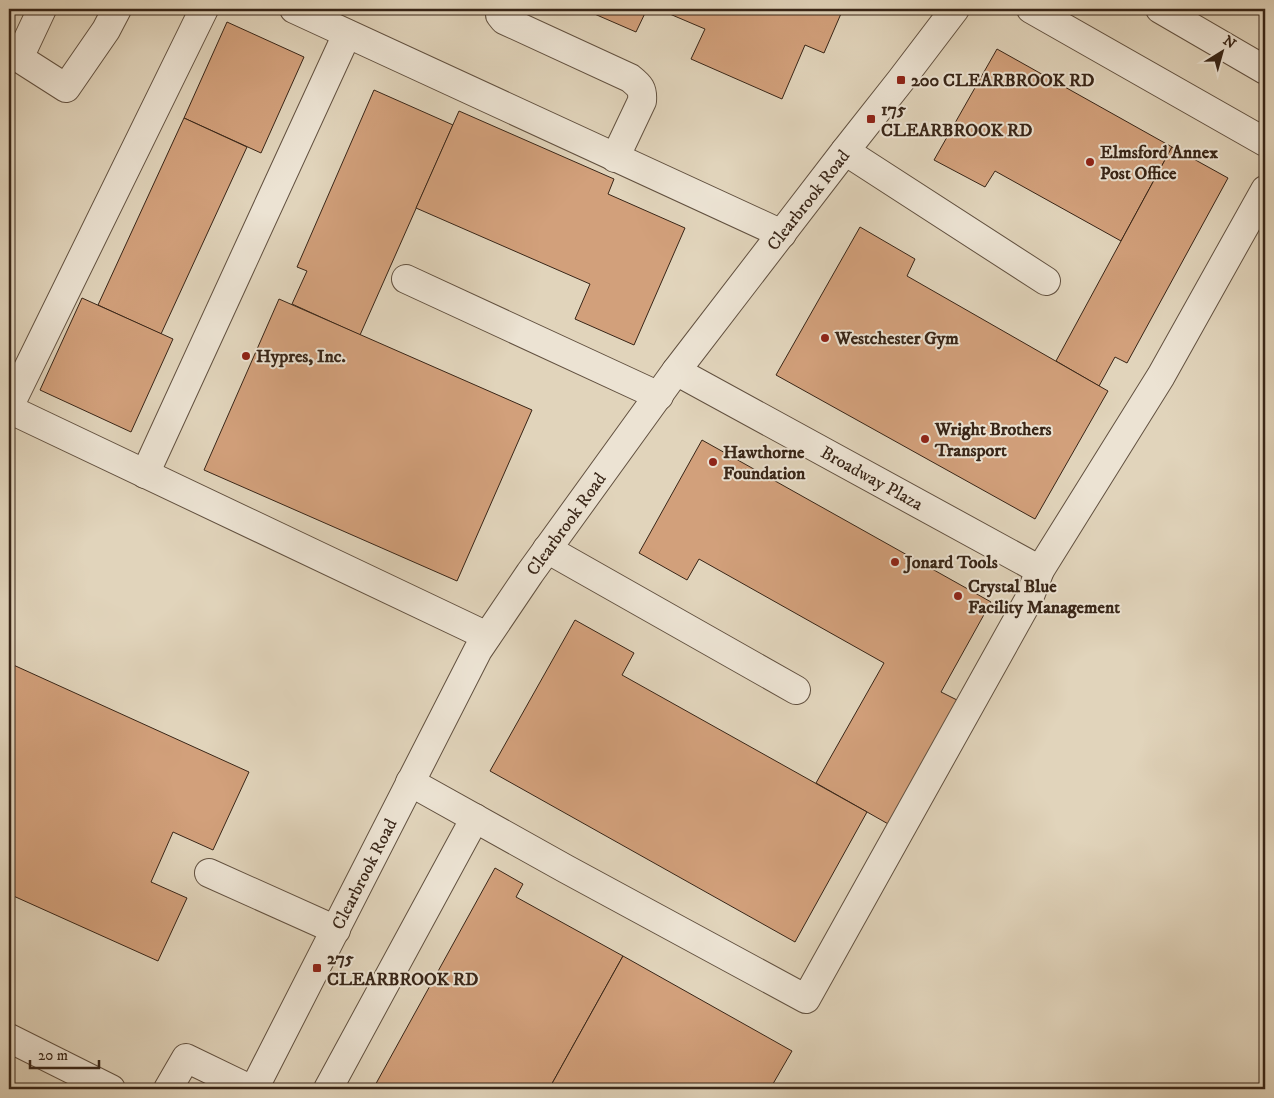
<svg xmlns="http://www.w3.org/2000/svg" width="1274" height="1098" viewBox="0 0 1274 1098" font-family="'IM FELL DW Pica',serif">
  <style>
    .building { fill: #d2a07b; stroke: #382517 }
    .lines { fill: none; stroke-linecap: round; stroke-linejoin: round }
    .minor-casing { stroke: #625140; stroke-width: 30 }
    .minor { stroke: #ece3d3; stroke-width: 28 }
    .poi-dot { fill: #8f2418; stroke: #ece3d3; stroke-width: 2 }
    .labels { text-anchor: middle; stroke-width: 4; stroke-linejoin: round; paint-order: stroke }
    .poi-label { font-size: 18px; font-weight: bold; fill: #382517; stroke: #ece3d3; text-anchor: start }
    .street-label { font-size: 18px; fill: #382517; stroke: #ece3d3 }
  </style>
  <rect width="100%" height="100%" fill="#e1d4bb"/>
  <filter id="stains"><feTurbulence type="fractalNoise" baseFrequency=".004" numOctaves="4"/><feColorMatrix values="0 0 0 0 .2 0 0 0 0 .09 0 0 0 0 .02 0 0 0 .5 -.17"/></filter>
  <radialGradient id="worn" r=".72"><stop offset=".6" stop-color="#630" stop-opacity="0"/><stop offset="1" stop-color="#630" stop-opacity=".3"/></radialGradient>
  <g class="building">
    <polygon points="583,9 647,9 636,32"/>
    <polygon points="658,9 843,9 824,53 805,45 782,99 691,59 705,29"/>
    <polygon points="227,22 304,57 261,153 184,118"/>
    <polygon points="997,49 1172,147 1121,241 995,171 985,187 934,160"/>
    <polygon points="374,90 453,125 360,335 292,304 307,271 297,267"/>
    <polygon points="459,111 614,179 608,194 685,228 634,345 575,319 590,284 416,208"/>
    <polygon points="184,118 247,147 161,334 98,305"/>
    <polygon points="1172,147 1228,178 1127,363 1115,357 1099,386 1056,361"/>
    <polygon points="860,227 915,259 907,276 1108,391 1035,519 776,375"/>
    <polygon points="82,298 173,339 131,432 40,390"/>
    <polygon points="279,299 532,410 457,581 204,470"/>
    <polygon points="702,440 991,602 941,692 959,701 890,825 816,783 884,663 699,559 687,580 639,553"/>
    <polygon points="575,620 634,653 622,675 867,812 795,942 490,771"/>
    <polygon points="9,663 249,772 213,850 173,832 151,882 187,898 158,961 9,894"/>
    <polygon points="495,868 523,884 516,897 623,956 549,1089 373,1089"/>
    <polygon points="623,956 792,1051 770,1089 549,1089"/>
  </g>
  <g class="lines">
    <g class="minor-casing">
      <g id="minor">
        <polyline points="294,9 782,234"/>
        <path d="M 500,9 L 500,15 L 504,20 L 630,78 C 640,86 643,89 642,101 L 615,158"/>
        <polyline points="1031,9 1265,142"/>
        <polyline points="1160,9 1265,70"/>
        <polyline points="9,53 19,58 42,9"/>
        <polyline points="19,58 66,88 106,30 117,9"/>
        <polyline points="845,151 1046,281"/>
        <polyline points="406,279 659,396"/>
        <polyline points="676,371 1040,570"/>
        <polyline points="9,407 204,9"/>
        <polyline points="9,409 487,636"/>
        <polyline points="145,474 347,34"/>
        <polyline points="547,549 796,690"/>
        <polyline points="410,782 566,869 806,999 1028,601 1040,570 1161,376 1265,190"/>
        <polyline points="209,873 336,930"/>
        <polyline points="9,1038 111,1089"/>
        <polyline points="168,1089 186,1058 250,1089"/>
        <polyline points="254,1089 478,650 530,573 676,371 845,151 901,80 955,9"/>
        <polyline points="328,1089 475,818"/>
      </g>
    </g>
    <use href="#minor" class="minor"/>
  </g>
  <g class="poi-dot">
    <rect x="896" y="75" width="10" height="10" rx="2.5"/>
    <rect x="866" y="114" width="10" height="10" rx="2.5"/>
    <circle cx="1090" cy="162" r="5"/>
    <circle cx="825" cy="338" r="5"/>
    <circle cx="246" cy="356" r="5"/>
    <circle cx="925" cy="439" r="5"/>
    <circle cx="713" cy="462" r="5"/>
    <circle cx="895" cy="562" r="5"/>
    <circle cx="958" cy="596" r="5"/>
    <rect x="312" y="963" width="10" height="10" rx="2.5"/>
  </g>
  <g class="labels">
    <g class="poi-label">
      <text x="911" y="86">200 CLEARBROOK RD</text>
      <text x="881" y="115">175<tspan x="881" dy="21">CLEARBROOK RD</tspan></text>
      <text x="1100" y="158">Elmsford Annex<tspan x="1100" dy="21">Post Office</tspan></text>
      <text x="835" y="344">Westchester Gym</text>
      <text x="256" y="362">Hypres, Inc.</text>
      <text x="935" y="435">Wright Brothers<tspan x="935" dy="21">Transport</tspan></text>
      <text x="723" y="458">Hawthorne<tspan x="723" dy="21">Foundation</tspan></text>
      <text x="905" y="568">Jonard Tools</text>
      <text x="968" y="592">Crystal Blue<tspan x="968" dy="21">Facility Management</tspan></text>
      <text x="327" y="964">275<tspan x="327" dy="21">CLEARBROOK RD</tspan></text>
    </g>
    <g class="street-label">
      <text transform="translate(808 200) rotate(-52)" y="6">Clearbrook Road</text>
      <text transform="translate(872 478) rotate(29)" y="6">Broadway Plaza</text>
      <text transform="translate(566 524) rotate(-54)" y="6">Clearbrook Road</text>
      <text transform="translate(364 874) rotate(-63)" y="6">Clearbrook Road</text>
    </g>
  </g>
  <rect width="1274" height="1098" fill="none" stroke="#e1d4bb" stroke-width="30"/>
  <rect x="10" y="10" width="1254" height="1078" fill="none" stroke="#382517" stroke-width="2.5"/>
  <rect x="15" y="15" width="1244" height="1068" fill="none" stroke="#382517"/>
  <g transform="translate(1222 52) rotate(37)" stroke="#ece3d3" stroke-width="4" paint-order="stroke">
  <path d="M0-4L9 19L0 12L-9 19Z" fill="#382517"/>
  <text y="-8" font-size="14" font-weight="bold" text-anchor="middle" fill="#382517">N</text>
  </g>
  <path d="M30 1060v8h69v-8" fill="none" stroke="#382517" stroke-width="2.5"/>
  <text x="38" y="1060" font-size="15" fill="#382517" stroke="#ece3d3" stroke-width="4" paint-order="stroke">20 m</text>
  <rect width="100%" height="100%" filter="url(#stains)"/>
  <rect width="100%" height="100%" fill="url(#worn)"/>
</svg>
